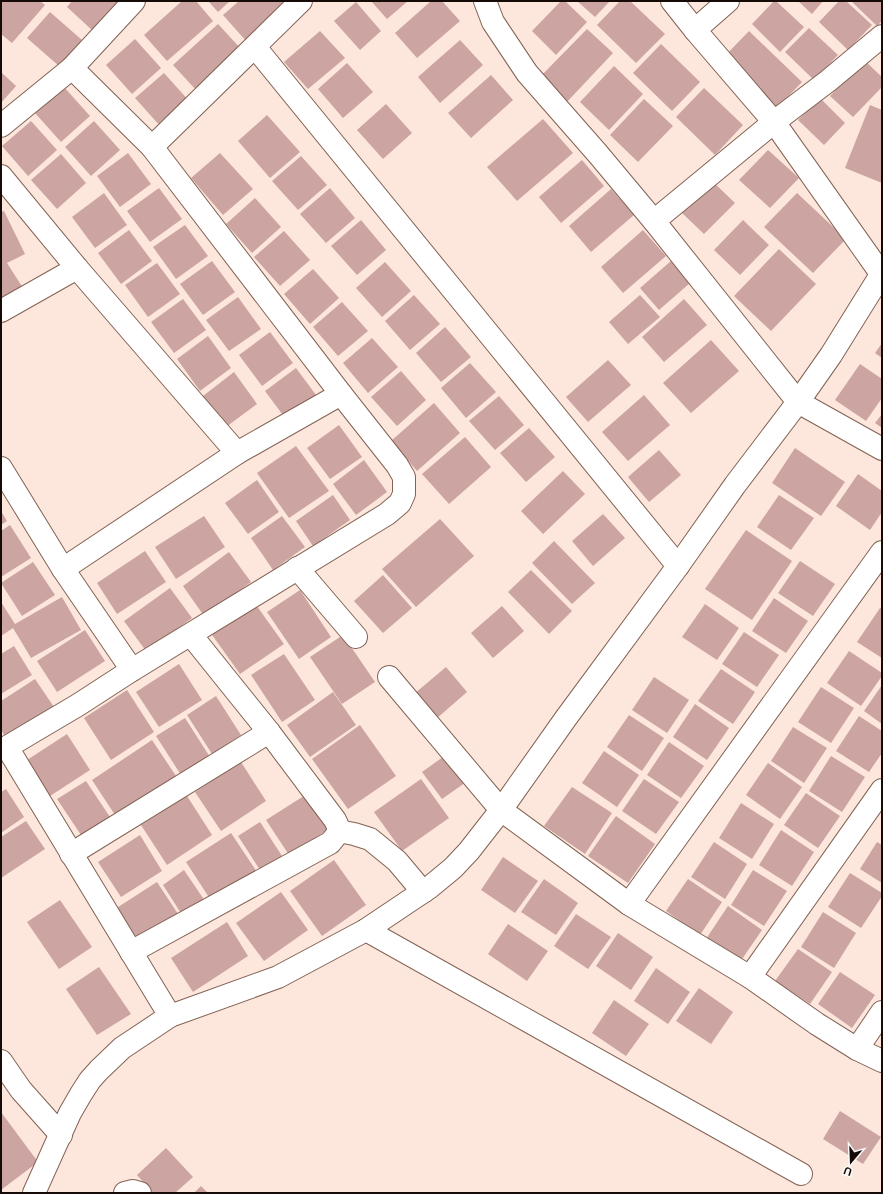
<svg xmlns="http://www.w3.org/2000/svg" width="883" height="1194" viewBox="0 0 883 1194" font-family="Arial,sans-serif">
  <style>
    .building { fill: #cca4a1 }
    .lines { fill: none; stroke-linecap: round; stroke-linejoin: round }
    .street-casing { stroke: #826253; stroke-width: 24 }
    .street { stroke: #fff; stroke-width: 22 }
  </style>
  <rect width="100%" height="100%" fill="#fde7dd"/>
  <g class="building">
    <polygon points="1,1 40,1 45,5 12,43 1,34"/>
    <polygon points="72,1 119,1 93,31 67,7"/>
    <polygon points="182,1 196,1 213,21 167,61 144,35"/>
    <polygon points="208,1 230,1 218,12"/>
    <polygon points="239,1 293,1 247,42 223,15"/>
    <polygon points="371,1 408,1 387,19"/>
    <polygon points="431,1 442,1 460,21 417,58 395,33"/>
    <polygon points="561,1 565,1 587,22 556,55 532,31"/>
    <polygon points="577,1 610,1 595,17"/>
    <polygon points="620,1 630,1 665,34 636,63 597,25"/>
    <polygon points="774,1 776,1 804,27 780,52 752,24"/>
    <polygon points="798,1 823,1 812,14"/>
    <polygon points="839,1 846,1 872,25 848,50 819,22"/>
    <polygon points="851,1 882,1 882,21 877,26"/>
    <polygon points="356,2 381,31 360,50 334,21"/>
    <polygon points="50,12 82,40 59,66 27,38"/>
    <polygon points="218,24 242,50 197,91 173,65"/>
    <polygon points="809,28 838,55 814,80 785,52"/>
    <polygon points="587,29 613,53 566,103 539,78"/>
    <polygon points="320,31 345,58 308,89 284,62"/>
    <polygon points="749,31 802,82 776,109 722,59"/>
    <polygon points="135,39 161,68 132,94 106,65"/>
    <polygon points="460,40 483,65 440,103 418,77"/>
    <polygon points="661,44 700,82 672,111 633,73"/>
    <polygon points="864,60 882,77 882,87 853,117 830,96"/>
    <polygon points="347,63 373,92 343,118 318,89"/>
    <polygon points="614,66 643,94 609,130 580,102"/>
    <polygon points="1,72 16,86 1,103"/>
    <polygon points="164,73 190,102 161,127 135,98"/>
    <polygon points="491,75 513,100 471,138 448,113"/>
    <polygon points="64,87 90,116 61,142 35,113"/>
    <polygon points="704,88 743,125 715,155 676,117"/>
    <polygon points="820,98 845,123 824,145 798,120"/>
    <polygon points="644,99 673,126 638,162 610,135"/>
    <polygon points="386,104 412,133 383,159 357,130"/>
    <polygon points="870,105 882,110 882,183 845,168"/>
    <polygon points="267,115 300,152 270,178 238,141"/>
    <polygon points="543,119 573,153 517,201 487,167"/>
    <polygon points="31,121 57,150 28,176 2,146"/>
    <polygon points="94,121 120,150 91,176 65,147"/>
    <polygon points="768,150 799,178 770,208 739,180"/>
    <polygon points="128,153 151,184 120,207 97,176"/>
    <polygon points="220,153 253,189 223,215 191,178"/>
    <polygon points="61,154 86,183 57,209 31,180"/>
    <polygon points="301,156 327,185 298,210 272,181"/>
    <polygon points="582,160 604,186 561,223 539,197"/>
    <polygon points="711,180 735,203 704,234 681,212"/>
    <polygon points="159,188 182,219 150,242 127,211"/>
    <polygon points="330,188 355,218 326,243 300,214"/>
    <polygon points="611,189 634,215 591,252 569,226"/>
    <polygon points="104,193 127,225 95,248 72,217"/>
    <polygon points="797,193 846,239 813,273 764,227"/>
    <polygon points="255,198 281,227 252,253 226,224"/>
    <polygon points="4,211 25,254 7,263 23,288 1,302 1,212"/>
    <polygon points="361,220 386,250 357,275 331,246"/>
    <polygon points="743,220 769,245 740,275 714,250"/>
    <polygon points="185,225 208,256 176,279 153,247"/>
    <polygon points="129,230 152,261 121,284 98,253"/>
    <polygon points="643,230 666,256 623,293 601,267"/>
    <polygon points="284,231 310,260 280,286 254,257"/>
    <polygon points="779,249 816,284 771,331 734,296"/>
    <polygon points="212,261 235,292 203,315 180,284"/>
    <polygon points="671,261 690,283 659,310 640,288"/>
    <polygon points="385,262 411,291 382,317 356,288"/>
    <polygon points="157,263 180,294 148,317 125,285"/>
    <polygon points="313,269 339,298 310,324 284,294"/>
    <polygon points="414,295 440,324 410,350 385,321"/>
    <polygon points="640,295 660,317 628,344 609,322"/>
    <polygon points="238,297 261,329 229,351 206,320"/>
    <polygon points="183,299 206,330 174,353 151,322"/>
    <polygon points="684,299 707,325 664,362 642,337"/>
    <polygon points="342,302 368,331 338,356 313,327"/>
    <polygon points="445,327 471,357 441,382 416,353"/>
    <polygon points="270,332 293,363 262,386 239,355"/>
    <polygon points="208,336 231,368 200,391 177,359"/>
    <polygon points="372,338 398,367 368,393 343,363"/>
    <polygon points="711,340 739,371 691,413 663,383"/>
    <polygon points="882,343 882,358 875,353"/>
    <polygon points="608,360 631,385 588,422 566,397"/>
    <polygon points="470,363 496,392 466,418 441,388"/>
    <polygon points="860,364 882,379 882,398 866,421 835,400"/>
    <polygon points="296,368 319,399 288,422 265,391"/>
    <polygon points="401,371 426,400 397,426 371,397"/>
    <polygon points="234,372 257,404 226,427 203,396"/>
    <polygon points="644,395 670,425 628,461 602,432"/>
    <polygon points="499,396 524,425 495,450 469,421"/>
    <polygon points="434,403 460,433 417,471 391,441"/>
    <polygon points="882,414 882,428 875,423"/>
    <polygon points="339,425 362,457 330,479 307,448"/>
    <polygon points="529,428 555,457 526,482 500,453"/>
    <polygon points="465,437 491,467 449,504 422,474"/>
    <polygon points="296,446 329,491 289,518 257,473"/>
    <polygon points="795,448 845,482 821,516 772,483"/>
    <polygon points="659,450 681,475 649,502 628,477"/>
    <polygon points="364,460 387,492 356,515 333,484"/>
    <polygon points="563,471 585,494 543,534 521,511"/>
    <polygon points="858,474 882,491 882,512 870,530 836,506"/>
    <polygon points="257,480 279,512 248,534 225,503"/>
    <polygon points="333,495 350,520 313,546 296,521"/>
    <polygon points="779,495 814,518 791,550 757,527"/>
    <polygon points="1,511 7,521 1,525"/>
    <polygon points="603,514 625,538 593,566 572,541"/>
    <polygon points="204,516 225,547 176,579 155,547"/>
    <polygon points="282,516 305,547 273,570 251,538"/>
    <polygon points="440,519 474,556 416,607 382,569"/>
    <polygon points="10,525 31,558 1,577 1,531"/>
    <polygon points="746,530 792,561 752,620 705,589"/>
    <polygon points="554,541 595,583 572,604 532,563"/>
    <polygon points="145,551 166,582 117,614 97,583"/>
    <polygon points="229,552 251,582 204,616 183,586"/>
    <polygon points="800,561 835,584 813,616 778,593"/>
    <polygon points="33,562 55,595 22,616 1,583"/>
    <polygon points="531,570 572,611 549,634 508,592"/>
    <polygon points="383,575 412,608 383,633 354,601"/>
    <polygon points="170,588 192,618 146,651 124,621"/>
    <polygon points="300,590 331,637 299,659 267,612"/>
    <polygon points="62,597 81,630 31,658 13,628 1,636 1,602 15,624"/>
    <polygon points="774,598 808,621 786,653 752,631"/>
    <polygon points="254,602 284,644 240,674 210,632"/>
    <polygon points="705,604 739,628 717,660 682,637"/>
    <polygon points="502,606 524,631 493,658 471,633"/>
    <polygon points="880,608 882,609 882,658 857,642"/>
    <polygon points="85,630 105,661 57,692 37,661"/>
    <polygon points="744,632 779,655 757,687 722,664"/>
    <polygon points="343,635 375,682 342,704 310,657"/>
    <polygon points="14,646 32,675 1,694 1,654"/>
    <polygon points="849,651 882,673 882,676 861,706 827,683"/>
    <polygon points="284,654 315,700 282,722 251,675"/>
    <polygon points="179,664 202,700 159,727 136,692"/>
    <polygon points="446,667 467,692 436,719 414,694"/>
    <polygon points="721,669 755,692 733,724 698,701"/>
    <polygon points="654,677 689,700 667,733 632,710"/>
    <polygon points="35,679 54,707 6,738 1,730 1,701"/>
    <polygon points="882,685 882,724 864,711"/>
    <polygon points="821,687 854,708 831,743 798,722"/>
    <polygon points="127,690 154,732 111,760 84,718"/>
    <polygon points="333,692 356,725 310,757 287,725"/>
    <polygon points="216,696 241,735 212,754 187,715"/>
    <polygon points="695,704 729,728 707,760 673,737"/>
    <polygon points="629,715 664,738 642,771 607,747"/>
    <polygon points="859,716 882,731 882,753 869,772 836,751"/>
    <polygon points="185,718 210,757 181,775 156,736"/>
    <polygon points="360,725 396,776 348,809 312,759"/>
    <polygon points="793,727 827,748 804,783 771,761"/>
    <polygon points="67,734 90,770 47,798 24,762"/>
    <polygon points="152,740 178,779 117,818 92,780"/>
    <polygon points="669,742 704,766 681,798 647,775"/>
    <polygon points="604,751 639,775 617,807 582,783"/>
    <polygon points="450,752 469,780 442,799 422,772"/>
    <polygon points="831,756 865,777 842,812 809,791"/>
    <polygon points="241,762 266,801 221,831 195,792"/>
    <polygon points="768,763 802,787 780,819 746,795"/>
    <polygon points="421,779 449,818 402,851 374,812"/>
    <polygon points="644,779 679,802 656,834 622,811"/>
    <polygon points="86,781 112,820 83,838 57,799"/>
    <polygon points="572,787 612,813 585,854 544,826"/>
    <polygon points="6,789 24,817 1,833 1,792"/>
    <polygon points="806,793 840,816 818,848 784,825"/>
    <polygon points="307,794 330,828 289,855 266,820"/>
    <polygon points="187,796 212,835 167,865 141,825"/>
    <polygon points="741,803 774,824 752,859 719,838"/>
    <polygon points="616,816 655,844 628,883 588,856"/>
    <polygon points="26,821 45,849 1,878 1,837"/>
    <polygon points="260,822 282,856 260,870 238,836"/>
    <polygon points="781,830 814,852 792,886 759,865"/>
    <polygon points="231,833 257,872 212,902 186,862"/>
    <polygon points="140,835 162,871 121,897 98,862"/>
    <polygon points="714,842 747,864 725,899 691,877"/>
    <polygon points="877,842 882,845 882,883 860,869"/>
    <polygon points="503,857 538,881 515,913 481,890"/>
    <polygon points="334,860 366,905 322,936 290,891"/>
    <polygon points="184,870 207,904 184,918 163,885"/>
    <polygon points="753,870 787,891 764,926 731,905"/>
    <polygon points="850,873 882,893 882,896 861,928 828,907"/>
    <polygon points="544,879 578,903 556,935 521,912"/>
    <polygon points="688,879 722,902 700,935 666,911"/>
    <polygon points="157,882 180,917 138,944 115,909"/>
    <polygon points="281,892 308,930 264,961 236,923"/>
    <polygon points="60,900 92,947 59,969 27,922"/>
    <polygon points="728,906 762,930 740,962 706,939"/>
    <polygon points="823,912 856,933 834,968 801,947"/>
    <polygon points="576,914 611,937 588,969 554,946"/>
    <polygon points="227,922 248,956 193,992 171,958"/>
    <polygon points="508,924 548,951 527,981 488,954"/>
    <polygon points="618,933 653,957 631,990 596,966"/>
    <polygon points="798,949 832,972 810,1004 775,981"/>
    <polygon points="99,967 131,1014 97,1035 66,989"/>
    <polygon points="656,968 690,992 668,1024 634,1001"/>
    <polygon points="840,972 875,995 852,1028 818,1004"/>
    <polygon points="699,988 733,1012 711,1044 676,1021"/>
    <polygon points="614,1000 649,1024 626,1056 592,1033"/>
    <polygon points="840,1111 881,1137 863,1164 823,1139"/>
    <polygon points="1,1112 38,1162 1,1190"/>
    <polygon points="166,1148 193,1177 175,1193 153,1193 137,1175"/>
    <polygon points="201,1186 208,1193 194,1193"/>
  </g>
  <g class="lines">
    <g class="street-casing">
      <g id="street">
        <polyline points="134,1 72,68 152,147"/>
        <polyline points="485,1 493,22 527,73 598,154 654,221 798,402 882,449"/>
        <polyline points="672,1 695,30"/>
        <polyline points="728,1 695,30 774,122 882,275"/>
        <polyline points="255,47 678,566"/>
        <polyline points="1,126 72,68"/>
        <polyline points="1,176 77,268 237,453 341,394"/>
        <polyline points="654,221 774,122 828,81 882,36"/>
        <polyline points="1,311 77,268"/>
        <polyline points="1,468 63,569 132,670"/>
        <polyline points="297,568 356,637"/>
        <polyline points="63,569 237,453"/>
        <polyline points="389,677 501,810 629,904 750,977 817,1024 857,1049 882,1061"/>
        <polyline points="338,831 354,834 370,839 397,861 423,892"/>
        <polyline points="71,854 269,732"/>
        <polyline points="629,904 882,552"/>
        <polyline points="366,930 801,1174"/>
        <path d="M 131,952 L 330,843 C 338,834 341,831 335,820 L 269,732 L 191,635"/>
        <polyline points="750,977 882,790"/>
        <polyline points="170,1016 7,747 78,705 132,670 387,514 400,503 404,494 404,477 397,465 341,394 152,147 301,1"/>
        <polyline points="857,1049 882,1012"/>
        <polyline points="1,1061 21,1090 61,1135"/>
        <polyline points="34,1193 70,1113 81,1094 90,1080 99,1070 122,1048 170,1016 278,977 366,930 430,887 453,868 469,851 501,810 566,718 678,566 735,485 798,402 831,355 882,273"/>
        <polyline points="125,1193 133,1191 140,1193"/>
      </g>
    </g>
    <use href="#street" class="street"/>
  </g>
  <rect width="883" height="1194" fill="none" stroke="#150a05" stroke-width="4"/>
  <g transform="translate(851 1162) rotate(199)" stroke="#f9f9f9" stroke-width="3" paint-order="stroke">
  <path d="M0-3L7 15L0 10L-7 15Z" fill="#150a05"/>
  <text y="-6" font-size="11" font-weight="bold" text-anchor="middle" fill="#150a05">U</text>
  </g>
</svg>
